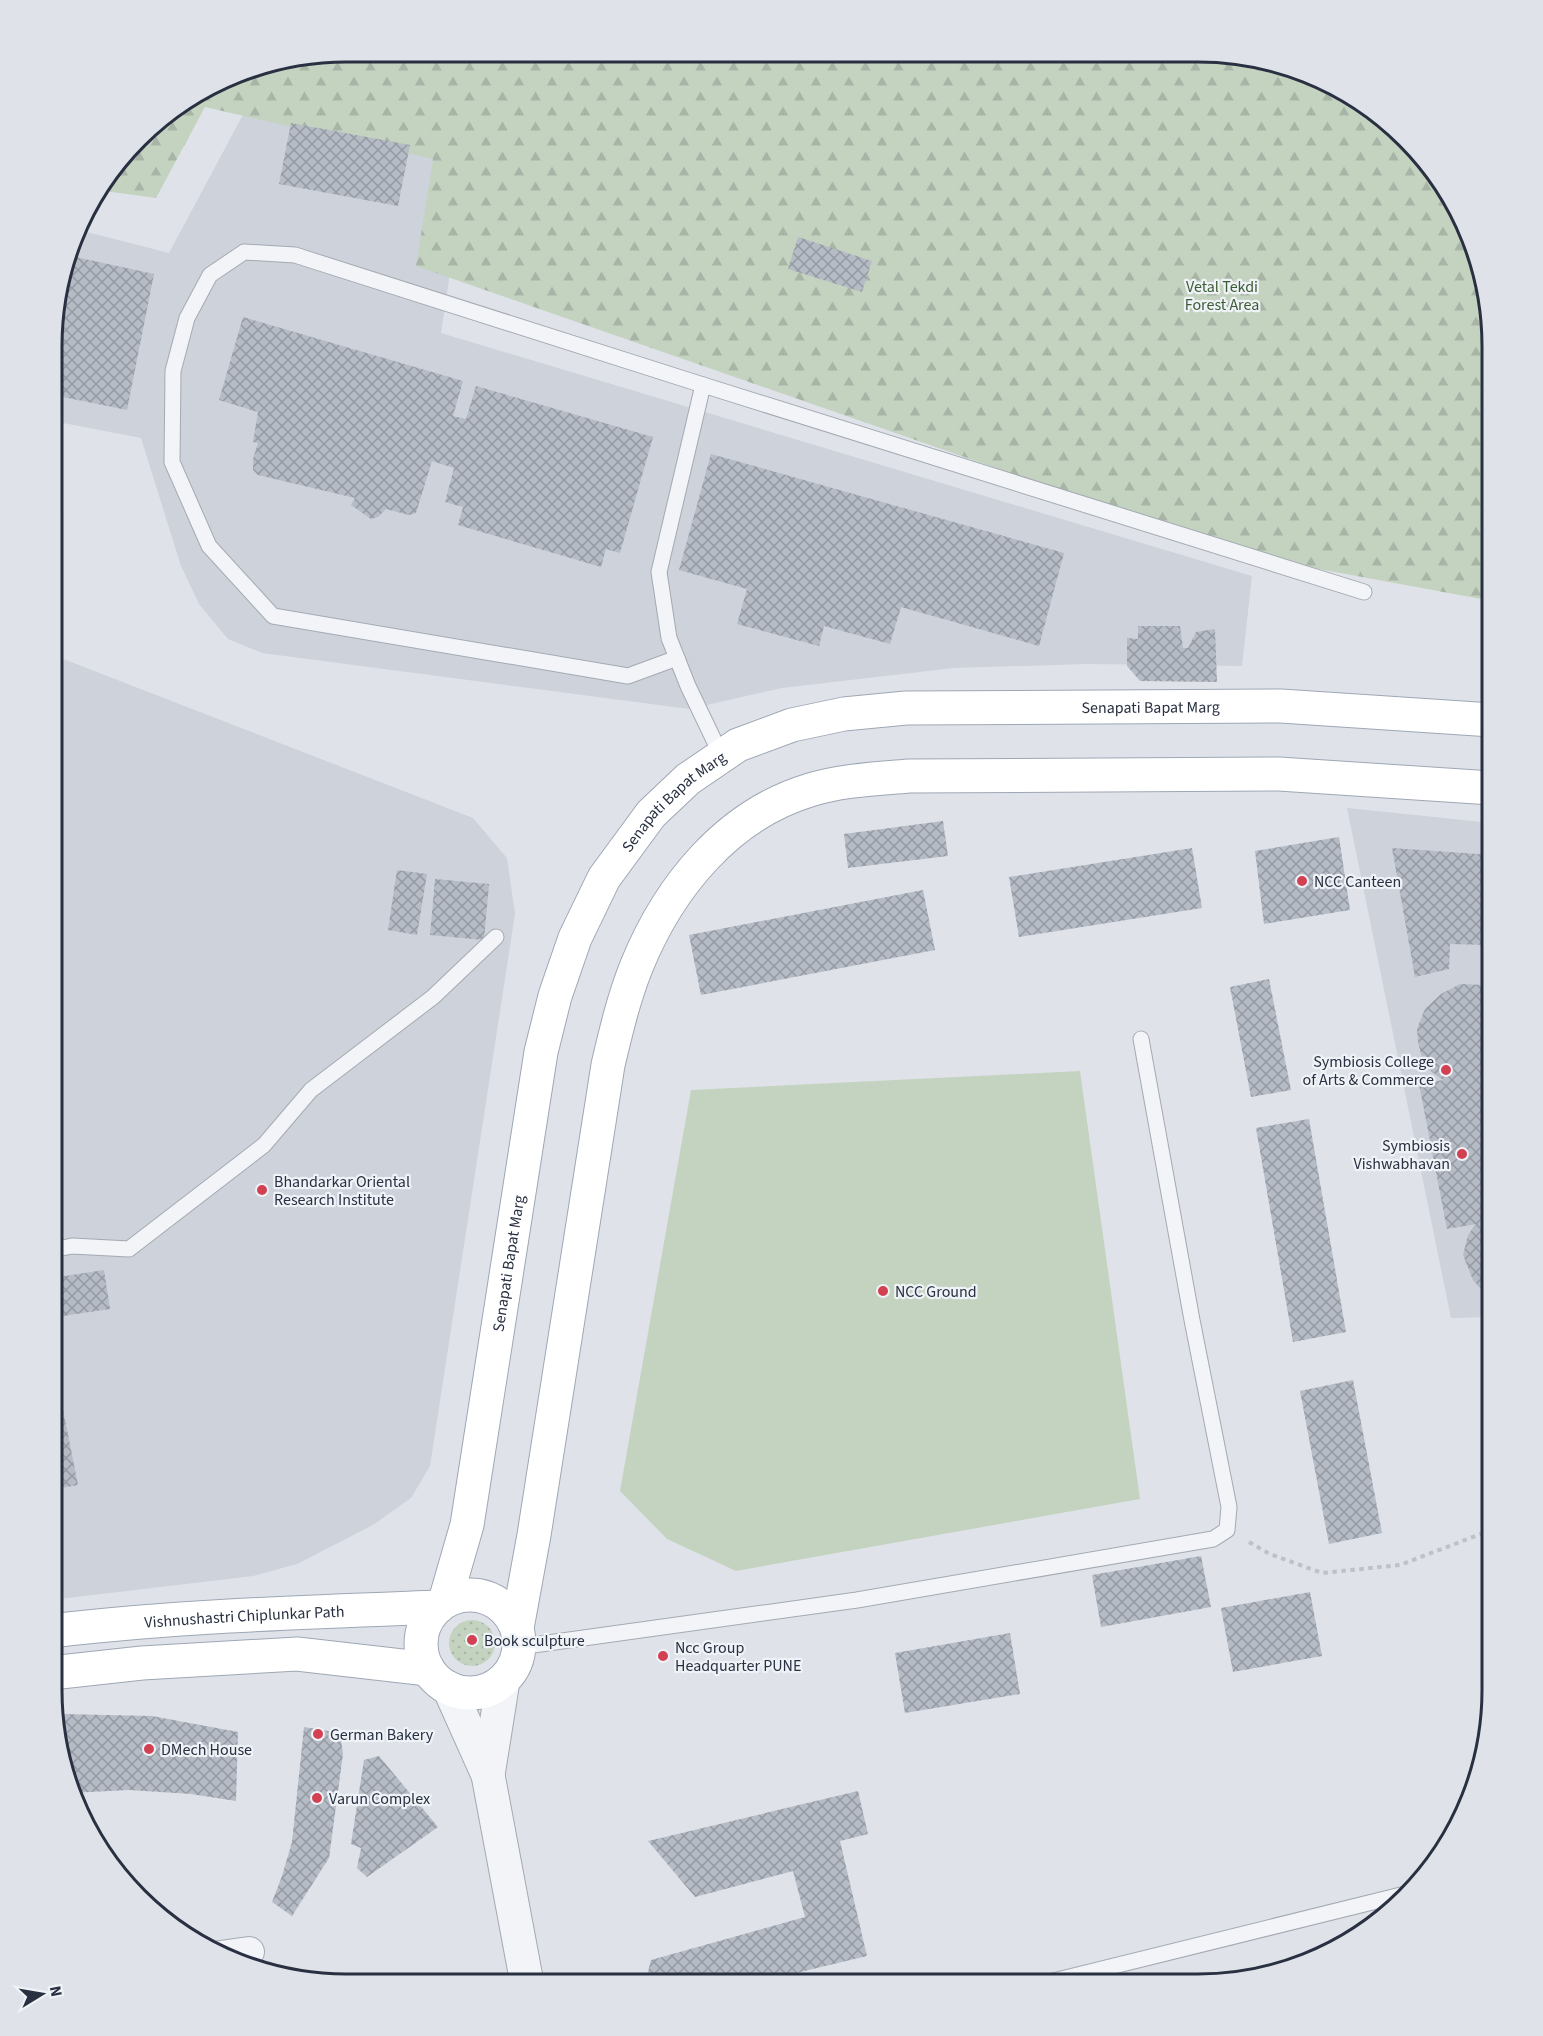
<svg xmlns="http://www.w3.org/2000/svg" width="1543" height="2036" viewBox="0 0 1543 2036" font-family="'Source Sans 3',sans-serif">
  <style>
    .built { fill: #cdd2db }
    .grass { fill: url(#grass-dots) }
    .forest { fill: url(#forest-firs) }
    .pitch { fill: #c4d3c0 }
    .building { fill: url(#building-cross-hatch) }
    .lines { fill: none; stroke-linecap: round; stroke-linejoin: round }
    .service-casing { stroke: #a4aab3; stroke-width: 17 }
    .minor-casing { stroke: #a4aab3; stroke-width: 32 }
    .tertiary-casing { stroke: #a4aab3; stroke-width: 35 }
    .primary-casing { stroke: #9ea7b5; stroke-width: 35 }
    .path { stroke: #bdc1c8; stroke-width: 4; stroke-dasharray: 4.5 4.5; stroke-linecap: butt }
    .service { stroke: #f2f4f7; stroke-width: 15 }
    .minor { stroke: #f2f4f7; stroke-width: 30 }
    .tertiary { stroke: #f2f4f7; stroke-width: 33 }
    .primary { stroke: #fff; stroke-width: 33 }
    .poi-dot { fill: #d24152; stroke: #eff2f6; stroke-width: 2 }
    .labels { text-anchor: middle; stroke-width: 4.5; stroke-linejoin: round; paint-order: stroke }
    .park-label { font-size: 16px; fill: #3b5d35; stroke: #eff2f6 }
    .street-label { font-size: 16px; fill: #283041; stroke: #eff2f6 }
    .poi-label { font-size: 16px; fill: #283041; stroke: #eff2f6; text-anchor: start }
    .rim { fill: none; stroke: #283041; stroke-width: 3 }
  </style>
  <defs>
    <pattern id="grass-dots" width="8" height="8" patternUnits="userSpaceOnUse" patternTransform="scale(1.5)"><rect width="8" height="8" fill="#c4d3c0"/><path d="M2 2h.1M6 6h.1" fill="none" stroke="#a8b5a6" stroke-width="1.8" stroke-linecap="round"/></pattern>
    <pattern id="forest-firs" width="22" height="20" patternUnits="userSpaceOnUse" patternTransform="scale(1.5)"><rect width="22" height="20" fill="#c4d3c0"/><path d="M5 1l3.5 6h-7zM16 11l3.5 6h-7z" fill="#a8b5a6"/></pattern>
    <pattern id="building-cross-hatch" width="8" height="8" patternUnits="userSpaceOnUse" patternTransform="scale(1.5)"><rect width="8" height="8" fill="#b6bcc6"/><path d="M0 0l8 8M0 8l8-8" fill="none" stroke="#9499a2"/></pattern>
  </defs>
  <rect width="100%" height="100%" fill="#dfe3e9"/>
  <g class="built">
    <polygon points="253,96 469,146 441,333 1252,576 1242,666 1088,664 954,668 782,688 689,709 262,653 228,639 199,604 181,566 141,438 53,421 54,307 79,230 169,253"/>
    <polygon points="53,655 473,818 507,858 515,914 430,1466 411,1498 373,1525 297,1564 253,1576 51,1600"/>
    <polygon points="1347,808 1492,823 1492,1317 1451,1318"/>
  </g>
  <circle class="grass" cx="472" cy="1643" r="23"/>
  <polygon class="forest" points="346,51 1236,54 1310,73 1361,101 1419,152 1461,215 1482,270 1492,345 1492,601 1248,556 416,266 433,159 205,107 156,198 97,190 152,124 251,67"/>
  <polygon class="pitch" points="1080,1071 1140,1499 736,1571 667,1539 620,1491 691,1090"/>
  <g class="building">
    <polygon points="291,123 410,145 398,206 279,184"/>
    <polygon points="798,237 872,261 862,292 788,269"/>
    <polygon points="71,256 154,274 127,410 53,395 54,307"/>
    <polygon points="243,317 463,381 453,416 466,419 476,386 653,437 620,553 606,549 601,567 458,525 463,507 445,502 454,468 432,461 416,513 409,515 386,509 378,517 371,519 351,505 355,498 258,475 253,470 253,459 258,443 253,442 258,412 219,400"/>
    <polygon points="711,454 1064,553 1039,646 901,607 890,644 824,626 819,646 737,624 747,589 679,570"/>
    <polygon points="1138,626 1180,626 1183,648 1188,648 1196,632 1215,629 1217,682 1140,681 1127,666 1127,638 1138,639"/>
    <polygon points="943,821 948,856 848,868 844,834"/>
    <polygon points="1339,837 1350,910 1264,924 1255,851"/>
    <polygon points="1192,848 1202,908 1019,937 1009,877"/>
    <polygon points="1392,848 1492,855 1492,948 1488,945 1450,944 1449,969 1415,977"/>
    <polygon points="397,870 427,874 417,935 388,930"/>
    <polygon points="435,879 489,884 484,940 430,935"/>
    <polygon points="923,890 935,950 701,995 689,935"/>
    <polygon points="1269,979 1291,1090 1251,1097 1230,987"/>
    <polygon points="1460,984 1486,985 1492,988 1492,1296 1486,1294 1473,1280 1463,1255 1468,1235 1476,1224 1447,1229 1419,1084 1443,1080 1432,1072 1423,1061 1418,1042 1417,1029 1425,1009 1441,994"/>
    <polygon points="1309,1119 1346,1332 1293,1342 1256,1128"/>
    <polygon points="104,1270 110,1309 56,1317 52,1278"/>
    <polygon points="52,1354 78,1485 51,1490 51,1436"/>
    <polygon points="1353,1380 1382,1533 1329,1544 1300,1391"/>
    <polygon points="1201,1556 1211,1607 1101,1627 1092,1575"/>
    <polygon points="1310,1592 1322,1656 1233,1672 1221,1608"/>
    <polygon points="1010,1633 1020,1694 905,1713 895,1653"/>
    <polygon points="62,1714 152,1716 238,1732 236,1801 191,1794 129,1790 71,1793 61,1766"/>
    <polygon points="304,1727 340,1733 343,1754 329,1858 292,1916 272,1902 282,1876 292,1842"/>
    <polygon points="379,1756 438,1827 367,1877 357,1868 361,1848 351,1844 364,1760"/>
    <polygon points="858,1791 868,1834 840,1841 867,1956 751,1984 645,1983 651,1960 805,1917 793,1871 695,1897 648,1841"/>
  </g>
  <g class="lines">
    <g class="service-casing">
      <g id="service">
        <polyline points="677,658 628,676 273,616 209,546 172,462 173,371 187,318 210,275 244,252 295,255 703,385"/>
        <polyline points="722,757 688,686 669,638 659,572 703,385 1364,592"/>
        <polyline points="52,1250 72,1246 129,1249 264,1145 311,1090 433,997 496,937"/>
        <polyline points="519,1647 857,1600 1213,1539 1227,1530 1229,1507 1192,1320 1141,1039"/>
        <polyline points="1037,1985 1409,1893"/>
      </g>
    </g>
    <g class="minor-casing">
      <polyline id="minor" points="220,1956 249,1952"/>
    </g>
    <g class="tertiary-casing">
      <g id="tertiary">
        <polyline points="449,1688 488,1775 527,1983"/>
        <polyline points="488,1775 503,1681"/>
      </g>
    </g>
    <g class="primary-casing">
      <g id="primary">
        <circle cx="470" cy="1644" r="49"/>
        <path id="s1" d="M 445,1601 L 467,1525 L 541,1052 L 555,996 L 575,938 L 604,878 L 651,814 L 688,779 L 738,745 L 792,725 L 844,714 L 906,708 L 1281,706 L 1492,720"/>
        <path d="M 517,1628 L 534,1535 L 608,1065 C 616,1031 624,997 637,965 C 669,887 727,815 810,790 C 842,780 876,779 909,776 L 1279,774 L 1492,788"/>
        <path id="s2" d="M 51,1631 C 180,1616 308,1612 438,1607"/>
        <polyline points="51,1673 142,1663 297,1654 428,1669"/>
      </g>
    </g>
    <polyline class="path" points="1249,1542 1270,1554 1322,1573 1400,1565 1491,1530"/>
    <use href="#service" class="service"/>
    <use href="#minor" class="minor"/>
    <use href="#tertiary" class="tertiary"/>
    <use href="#primary" class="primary"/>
  </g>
  <g class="poi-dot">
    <circle cx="1302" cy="881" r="6"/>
    <circle cx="1446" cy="1070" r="6"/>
    <circle cx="1462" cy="1154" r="6"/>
    <circle cx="262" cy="1190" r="6"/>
    <circle cx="883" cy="1291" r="6"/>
    <circle cx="472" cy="1640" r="6"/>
    <circle cx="663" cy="1656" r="6"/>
    <circle cx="318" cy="1734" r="6"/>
    <circle cx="149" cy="1749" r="6"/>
    <circle cx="317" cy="1798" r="6"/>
  </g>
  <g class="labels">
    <g class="park-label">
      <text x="1222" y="292">Vetal Tekdi<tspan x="1222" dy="18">Forest Area</tspan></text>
    </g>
    <g class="street-label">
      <text dy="6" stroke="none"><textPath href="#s1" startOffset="1352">Senapati Bapat Marg</textPath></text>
      <text dy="6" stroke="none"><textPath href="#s1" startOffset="848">Senapati Bapat Marg</textPath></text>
      <text dy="6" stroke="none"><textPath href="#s1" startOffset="344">Senapati Bapat Marg</textPath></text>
      <text dy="6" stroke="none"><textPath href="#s2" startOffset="194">Vishnushastri Chiplunkar Path</textPath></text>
    </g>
    <g class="poi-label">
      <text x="1314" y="887">NCC Canteen</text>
      <text x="1434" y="1067" text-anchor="end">Symbiosis College<tspan x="1434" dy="18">of Arts &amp; Commerce</tspan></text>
      <text x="1450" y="1151" text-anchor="end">Symbiosis<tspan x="1450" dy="18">Vishwabhavan</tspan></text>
      <text x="274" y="1187">Bhandarkar Oriental<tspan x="274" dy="18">Research Institute</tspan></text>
      <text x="895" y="1297">NCC Ground</text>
      <text x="484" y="1646">Book sculpture</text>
      <text x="675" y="1653">Ncc Group<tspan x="675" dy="18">Headquarter PUNE</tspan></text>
      <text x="330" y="1740">German Bakery</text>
      <text x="161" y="1755">DMech House</text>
      <text x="329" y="1804">Varun Complex</text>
    </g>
  </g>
  <path d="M0 0H1543V2036H0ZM346 62H1198A284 284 0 0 1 1482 346V1690A284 284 0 0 1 1198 1974H346A284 284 0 0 1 62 1690V346A284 284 0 0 1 346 62Z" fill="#dfe2e8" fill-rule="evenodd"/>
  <path class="rim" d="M346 62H1198A284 284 0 0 1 1482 346V1690A284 284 0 0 1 1198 1974H346A284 284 0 0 1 62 1690V346A284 284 0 0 1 346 62Z"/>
  <g transform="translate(42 1994) rotate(79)" stroke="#eff2f6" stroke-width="4.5" paint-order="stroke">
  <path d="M0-4.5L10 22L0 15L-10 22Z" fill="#283041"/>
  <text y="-9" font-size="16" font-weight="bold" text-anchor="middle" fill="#283041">N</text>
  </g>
</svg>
